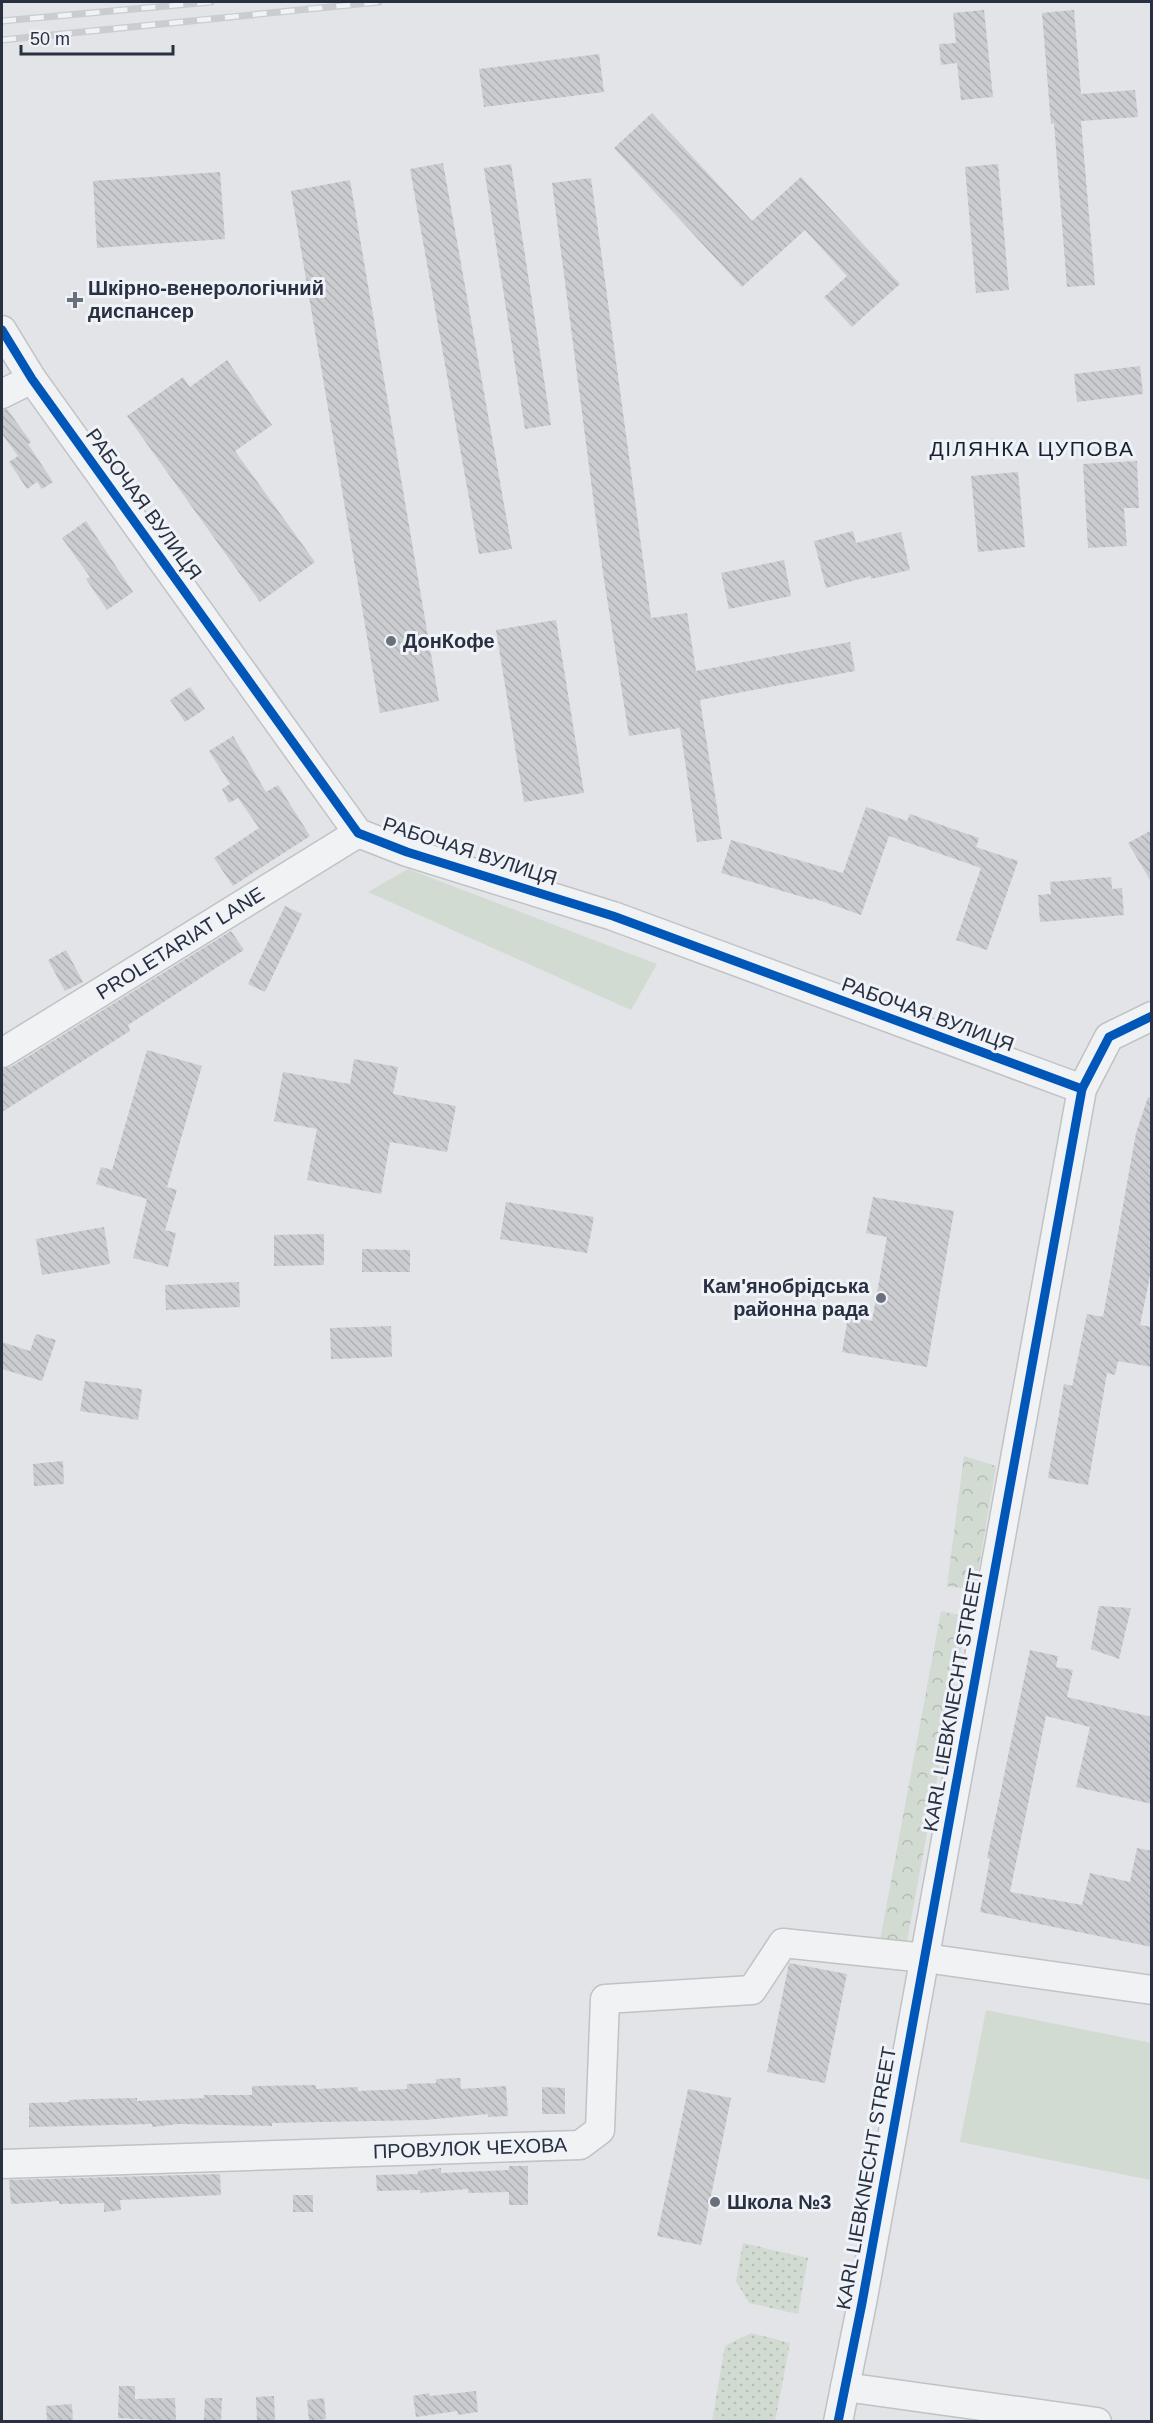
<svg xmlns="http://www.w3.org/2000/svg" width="1153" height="2423" viewBox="0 0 1153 2423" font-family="Helvetica,sans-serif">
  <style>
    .grass { fill: url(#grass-dots) }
    .forest { fill: url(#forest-crowns) }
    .park { fill: #d2dbd2 }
    .building { fill: url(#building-back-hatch) }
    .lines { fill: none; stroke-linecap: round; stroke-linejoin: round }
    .minor-casing { stroke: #c0c2c5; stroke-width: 31 }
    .minor { stroke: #f1f2f4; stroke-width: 28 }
    .rail-casing { stroke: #cacccf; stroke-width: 7 }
    .rail { stroke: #eff2f7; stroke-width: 4.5; stroke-dasharray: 14; stroke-linecap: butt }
    .cycleway-casing { stroke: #eff2f7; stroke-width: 13 }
    .cycleway { stroke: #0057b8; stroke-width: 9 }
    .poi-dot { fill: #696f7b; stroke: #eff2f7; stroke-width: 2 }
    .labels { text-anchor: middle; stroke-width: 6; stroke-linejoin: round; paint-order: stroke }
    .poi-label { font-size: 20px; font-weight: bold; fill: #283041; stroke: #eff2f7; text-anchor: start }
    .street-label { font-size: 20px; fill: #283041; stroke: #eff2f7 }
    .neighbourhood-label { font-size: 21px; letter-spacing: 1.5px; fill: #1a2132; stroke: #eff2f7 }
  </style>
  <defs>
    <pattern id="grass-dots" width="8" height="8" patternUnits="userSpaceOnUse" patternTransform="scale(1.5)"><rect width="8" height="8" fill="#d2dbd2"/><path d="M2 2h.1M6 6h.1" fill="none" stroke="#b4bcb6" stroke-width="1.8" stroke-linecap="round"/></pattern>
    <pattern id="forest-crowns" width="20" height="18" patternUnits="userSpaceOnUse" patternTransform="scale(1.5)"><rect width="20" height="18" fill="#d2dbd2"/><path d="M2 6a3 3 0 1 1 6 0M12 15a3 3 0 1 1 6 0" fill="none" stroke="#b4bcb6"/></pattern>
    <pattern id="building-back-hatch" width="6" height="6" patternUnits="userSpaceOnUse" patternTransform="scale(1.5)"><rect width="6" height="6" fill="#cacccf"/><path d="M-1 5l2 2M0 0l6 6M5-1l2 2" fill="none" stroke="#aeb0b3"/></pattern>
  </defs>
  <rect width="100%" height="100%" fill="#e2e4e7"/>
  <g class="grass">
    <polygon points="743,2243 808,2258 798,2314 749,2303 736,2281"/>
    <polygon points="751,2333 790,2343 775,2421 712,2421 725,2346"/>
  </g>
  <g class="forest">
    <polygon points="964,1456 996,1466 975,1590 947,1586"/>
    <polygon points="941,1611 967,1617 905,1952 879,1946"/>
  </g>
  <g class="park">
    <polygon points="408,869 657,964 631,1010 368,892"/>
    <polygon points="986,2010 1151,2043 1151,2180 960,2142"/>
  </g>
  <g class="building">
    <polygon points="984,10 993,97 961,100 957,63 941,65 939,44 956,43 953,13"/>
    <polygon points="1074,10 1081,94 1135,90 1138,117 1081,121 1095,285 1067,287 1054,123 1051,124 1042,13"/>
    <polygon points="599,54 604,92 484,107 479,69"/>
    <polygon points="652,113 752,221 801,177 900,284 852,327 824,297 847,276 805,230 742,287 614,148"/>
    <polygon points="443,163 512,549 479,554 410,169"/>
    <polygon points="511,164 551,425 525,429 484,168"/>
    <polygon points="998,164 1009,290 976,293 965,167"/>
    <polygon points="220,172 225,239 97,248 93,181"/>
    <polygon points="591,178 651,618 687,613 696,671 850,642 855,671 700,700 722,839 697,842 680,728 629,736 603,573 552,183"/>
    <polygon points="350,180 439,701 380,713 291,191"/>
    <polygon points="227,360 272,425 235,451 315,562 260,602 127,416 183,377 190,387"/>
    <polygon points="1140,366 1143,394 1077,402 1074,374"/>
    <polygon points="7,409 31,442 28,444 53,482 42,489 37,482 27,489 9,462 18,456 2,434 2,410"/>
    <polygon points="1137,461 1139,508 1124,508 1127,546 1088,548 1083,464"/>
    <polygon points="1018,472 1025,547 978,552 971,476"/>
    <polygon points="86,521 133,592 107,610 86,579 90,577 62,538"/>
    <polygon points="853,531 856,543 901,532 910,570 871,579 871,576 826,588 814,541"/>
    <polygon points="784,560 791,596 729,609 721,573"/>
    <polygon points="556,620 584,793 524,802 496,630"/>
    <polygon points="190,687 205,709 185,722 170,700"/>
    <polygon points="233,736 266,792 278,785 310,836 233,886 214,858 259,828 238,798 229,803 222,789 230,784 209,751"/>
    <polygon points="866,807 907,821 910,814 979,838 976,847 1018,861 987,950 956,940 981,868 889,836 861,915 813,898 813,900 721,873 731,840 843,873"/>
    <polygon points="1152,830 1152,883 1128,843"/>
    <polygon points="1111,877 1112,889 1122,888 1124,915 1040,922 1038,895 1051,894 1050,882"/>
    <polygon points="285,906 302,914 265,992 248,984"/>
    <polygon points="231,931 244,950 128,1025 130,1031 2,1112 2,1069 11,1067"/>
    <polygon points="66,950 83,982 65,991 48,960"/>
    <polygon points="147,1050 202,1066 167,1187 177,1190 165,1230 176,1233 168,1267 133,1258 147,1199 96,1184 101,1167 112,1170"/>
    <polygon points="354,1059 398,1067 393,1094 456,1106 447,1152 390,1142 381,1194 307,1180 317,1129 274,1121 283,1072 350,1084"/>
    <polygon points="1148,1097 1152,1098 1152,1266 1140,1325 1152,1327 1152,1367 1118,1361 1115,1375 1107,1373 1088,1485 1048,1478 1064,1384 1072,1386 1087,1314 1103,1317 1136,1133"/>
    <polygon points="873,1197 954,1211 927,1367 842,1352 848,1317 872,1321 887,1237 866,1233"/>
    <polygon points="506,1202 594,1217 587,1253 500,1239"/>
    <polygon points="104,1227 110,1264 42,1275 36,1239"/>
    <polygon points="324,1234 324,1265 274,1266 274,1235"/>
    <polygon points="362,1249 410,1250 410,1272 362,1272"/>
    <polygon points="239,1282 240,1307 166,1310 165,1285"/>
    <polygon points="391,1326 392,1357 331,1359 330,1328"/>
    <polygon points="36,1334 56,1340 42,1381 2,1369 2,1342 30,1351"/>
    <polygon points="85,1381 142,1389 138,1420 80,1411"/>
    <polygon points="63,1461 64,1484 34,1486 33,1464"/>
    <polygon points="1099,1606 1131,1608 1119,1659 1091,1649"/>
    <polygon points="1030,1650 1058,1656 1056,1667 1073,1670 1067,1697 1152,1717 1152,1804 1076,1787 1090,1727 1046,1716 1010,1892 1082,1905 1090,1873 1130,1882 1137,1848 1152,1851 1152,1947 980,1912 990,1859 987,1858"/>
    <polygon points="789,1963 847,1974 825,2083 767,2072"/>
    <polygon points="460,2078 461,2089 506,2086 508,2116 488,2117 488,2114 425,2120 272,2123 272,2126 179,2124 152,2127 152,2124 29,2127 29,2103 69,2102 69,2100 92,2099 137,2098 137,2101 204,2098 204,2095 252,2095 252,2086 316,2085 316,2089 358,2087 358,2091 407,2089 407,2084 436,2083 436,2079"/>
    <polygon points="542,2087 565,2088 565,2114 542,2114"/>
    <polygon points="688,2089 731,2098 701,2245 657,2236"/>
    <polygon points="509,2166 528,2166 528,2205 509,2205 509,2192 468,2193 468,2189 420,2193 420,2190 377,2191 376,2175 418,2174 418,2171 441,2168 441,2173 509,2170"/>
    <polygon points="220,2174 221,2195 120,2200 121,2210 104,2212 104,2203 59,2204 59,2201 11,2204 9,2180"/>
    <rect x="293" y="2195" width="20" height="17"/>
    <polygon points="119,2386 135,2386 135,2399 175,2398 176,2421 118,2418"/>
    <polygon points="476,2391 478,2412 458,2415 457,2411 416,2417 413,2396 429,2393 430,2396"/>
    <polygon points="274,2396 275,2420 257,2421 256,2397"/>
    <polygon points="205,2398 222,2398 221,2421 204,2421"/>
    <polygon points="324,2398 326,2419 309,2421 307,2400"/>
    <polygon points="72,2404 73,2421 47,2421 46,2406"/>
  </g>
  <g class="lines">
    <g class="minor-casing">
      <g id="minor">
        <polyline points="2,330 32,379 358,833 407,852 613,916 1082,1089"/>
        <polyline points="2,394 32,379"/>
        <polyline points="2,1053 358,833"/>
        <polyline points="2,2164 580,2145 600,2130 605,1999 752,1990 783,1943 925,1958 1152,1990"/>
        <polyline points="845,2387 1097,2422"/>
        <polyline points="838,2422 862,2303 1082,1089 1109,1037 1152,1016"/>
      </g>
    </g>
    <use href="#minor" class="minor"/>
    <g class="rail-casing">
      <g id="rail">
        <polyline points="2,21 211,2"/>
        <polyline points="2,40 379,2"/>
      </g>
    </g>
    <use href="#rail" class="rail"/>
    <g class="cycleway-casing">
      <g id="cycleway">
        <polyline points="2,330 32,379 358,833 407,852 613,916 1082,1089"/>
        <polyline points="838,2422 862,2303 1082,1089 1109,1037 1152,1016"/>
      </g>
    </g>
    <use href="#cycleway" class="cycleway"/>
  </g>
  <g class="poi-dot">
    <path d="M72 291h6v6h6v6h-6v6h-6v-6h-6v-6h6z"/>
    <circle cx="391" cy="641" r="6"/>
    <circle cx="881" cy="1298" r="6"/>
    <circle cx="715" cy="2202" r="6"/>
  </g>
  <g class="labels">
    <g class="poi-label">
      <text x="88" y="295">Шкірно-венерологічний<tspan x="88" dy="23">диспансер</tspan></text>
      <text x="403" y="648">ДонКофе</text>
      <text x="869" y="1293" text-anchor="end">Кам'янобрідська<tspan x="869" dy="23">районна рада</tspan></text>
      <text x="727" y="2209">Школа №3</text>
    </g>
    <g class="street-label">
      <text transform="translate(144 504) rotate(54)" y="7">РАБОЧАЯ ВУЛИЦЯ</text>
      <text transform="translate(470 851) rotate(18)" y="7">РАБОЧАЯ ВУЛИЦЯ</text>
      <text transform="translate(180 943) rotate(-32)" y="7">PROLETARIAT LANE</text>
      <text transform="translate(928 1014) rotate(20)" y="7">РАБОЧАЯ ВУЛИЦЯ</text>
      <text transform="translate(953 1700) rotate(-80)" y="7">KARL LIEBKNECHT STREET</text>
      <text transform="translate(470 2148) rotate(-2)" y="7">ПРОВУЛОК ЧЕХОВА</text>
      <text transform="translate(866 2178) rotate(-80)" y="7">KARL LIEBKNECHT STREET</text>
    </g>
    <g class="neighbourhood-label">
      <text x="1032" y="456">ДІЛЯНКА ЦУПОВА</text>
    </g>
  </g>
  <rect width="1153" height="2423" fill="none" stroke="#283041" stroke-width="6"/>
  <path d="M21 45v9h152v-9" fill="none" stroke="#283041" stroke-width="3"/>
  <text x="30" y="45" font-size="18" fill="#283041" stroke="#eff2f7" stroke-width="4.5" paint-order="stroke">50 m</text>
</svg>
